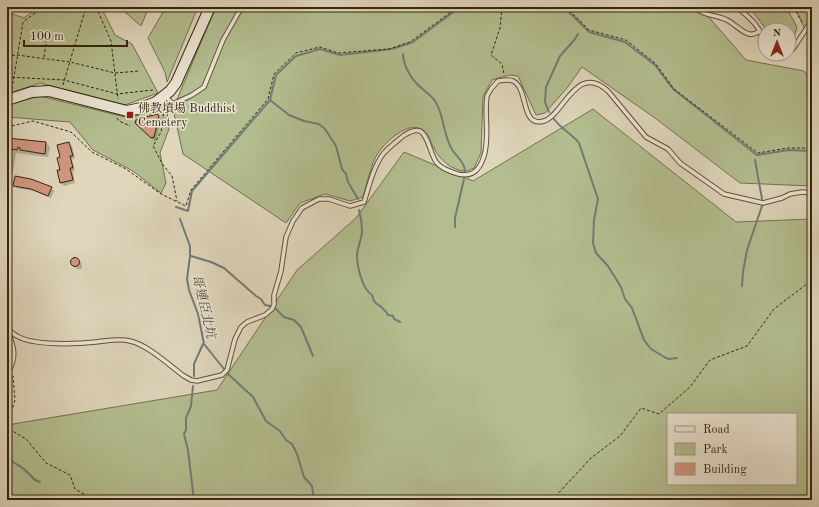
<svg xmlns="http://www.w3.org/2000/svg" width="819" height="507" viewBox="0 0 819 507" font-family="'Old Standard TT','Noto Serif TC',serif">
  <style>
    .green { fill: #b3bd8f; stroke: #74714e; fill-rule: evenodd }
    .shadow { fill: #0003 }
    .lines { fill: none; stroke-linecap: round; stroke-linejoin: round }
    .stream { stroke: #707c76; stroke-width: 2 }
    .building { fill: #d2967f; stroke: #35250e }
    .lane-casing { stroke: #60513a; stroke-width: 5.5 }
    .secondary-casing { stroke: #35250e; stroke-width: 12 }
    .path { stroke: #35250e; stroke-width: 1; stroke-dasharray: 3 2; stroke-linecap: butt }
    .lane { stroke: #eae4d3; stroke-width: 3.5 }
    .secondary { stroke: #eae4d3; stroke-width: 10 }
    .poi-dot { fill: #8f2418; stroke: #eae4d3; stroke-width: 1.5 }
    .labels { text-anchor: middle; stroke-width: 3; stroke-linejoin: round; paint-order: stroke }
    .poi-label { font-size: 12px; fill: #35250e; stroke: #eae4d3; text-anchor: start }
    .water-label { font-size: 13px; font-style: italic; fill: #4e4939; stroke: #eae4d3 }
  </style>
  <rect width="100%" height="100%" fill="#dfd6bc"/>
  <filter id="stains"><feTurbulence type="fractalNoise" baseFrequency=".005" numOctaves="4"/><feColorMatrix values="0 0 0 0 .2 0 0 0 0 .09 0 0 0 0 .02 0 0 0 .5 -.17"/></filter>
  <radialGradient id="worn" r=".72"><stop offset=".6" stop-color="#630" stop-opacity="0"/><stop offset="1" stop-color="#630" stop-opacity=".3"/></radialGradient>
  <g class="green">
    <polygon points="7,7 31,7 25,12"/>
    <polygon points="38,7 101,7 115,35 132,44 158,93 125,105 40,83 7,94 7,12 24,18"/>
    <polygon points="119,7 149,7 141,26"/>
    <polygon points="166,7 198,7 167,82 165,72 148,38"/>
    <path d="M 218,7 L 700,7 L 746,60 L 804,71 L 812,82 L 812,186 L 740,183 L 655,118 L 582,67 L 567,88 L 545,113 L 536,115 L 518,76 L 509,75 L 492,80 L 483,96 L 481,153 L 474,168 C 471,169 468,171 465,171 C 452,171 439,159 434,148 C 430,142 430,135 423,130 C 409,120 386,141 378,153 C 372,161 366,186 363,197 L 350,201 L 325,194 L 300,203 L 286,223 L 183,154 L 173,109 L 213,14 Z"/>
    <polygon points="749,7 786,7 797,27 791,47 789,48 789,30 766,30 763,25"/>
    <polygon points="795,7 812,7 812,45"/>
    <polygon points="40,96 129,118 165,107 167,110 169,129 160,153 166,183 161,193 133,171 93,150 70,122 7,117 7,104"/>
    <path d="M 593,109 L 736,222 L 812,219 L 812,500 L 7,500 L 7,425 L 217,390 L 297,270 L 356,218 L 404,152 L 473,181 ZM 668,414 L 796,414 L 796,484 L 668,484 Z"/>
  </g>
  <g class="shadow">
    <polygon points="156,115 161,120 156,140 154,141 136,123"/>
    <polygon points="7,139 46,143 50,147 48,157 16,153 13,172 10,179 7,179"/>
    <polygon points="69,143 72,146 75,158 72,159 75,171 73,171 75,183 64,186 61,183 58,171 61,170 61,158"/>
    <polygon points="14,185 51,188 54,191 51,198 34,191 17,188"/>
    <polygon points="75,258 81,262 82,267 81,269 77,269 72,262 72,260"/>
  </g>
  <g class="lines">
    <g class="stream">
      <polyline points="564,7 589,32 625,42 655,65 673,89 757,155 788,150 812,151"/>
      <path d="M 403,54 C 403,64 410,77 417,84 C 423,90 430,94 435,101 C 444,113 443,137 453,151 C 458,158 465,163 465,172"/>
      <polyline points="270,100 289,115 304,121 319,124 325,129 336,146 342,169 346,174 348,182 358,199"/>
      <polyline points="549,112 545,102 546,87 560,56 575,39 578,34"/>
      <path d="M 554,119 C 561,129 572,134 579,143 L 598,199 L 594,220 L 593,243 L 596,253 L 608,266 L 621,287 L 625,299 L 632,308 L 644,340 L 651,349 L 666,358 L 669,359 L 677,358"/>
      <polyline points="755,160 762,199"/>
      <polyline points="176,207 188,211 192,191 270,100 276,75 296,56 320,49 340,55 392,49 413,42 460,7"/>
      <path d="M 359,210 C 361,217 362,225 362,232 C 361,240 358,247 357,254 C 357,266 362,289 372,295 C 375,307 378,302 384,310 C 386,311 387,313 388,315 L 393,316 L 394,319 L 400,322"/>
      <polyline points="180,219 190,246 190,256 187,279 189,290 198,314 204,344 224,369"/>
      <polyline points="455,227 455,218 464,179"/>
      <polyline points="191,256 211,262 224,268 256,296 261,299 265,305 270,306"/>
      <polyline points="742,286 743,272 747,250 762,206"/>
      <polyline points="275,308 284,317 294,320 301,327 313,356"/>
      <polyline points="227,373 253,397 266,421 280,431 286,440 292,444 297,454 304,477 312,486 314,500"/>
      <polyline points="194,376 194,364 203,344"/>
      <polyline points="193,386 191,406 186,418 186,430 184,434 188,450 194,500"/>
      <polyline points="7,458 24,469 35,480 40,482"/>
    </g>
  </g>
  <g class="building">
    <polygon points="157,114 159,116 154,137 151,138 135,123 136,120"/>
    <polygon points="7,138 46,142 45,154 20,150 20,148 18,147 17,150 12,149 10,160 7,160"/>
    <polygon points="69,142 73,156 70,156 73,168 70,168 73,180 60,183 57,170 60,170 57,158 60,157 57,145"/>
    <polygon points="15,176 31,179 52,187 48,196 31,189 13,186"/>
    <circle cx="75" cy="262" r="4.5"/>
  </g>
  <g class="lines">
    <g class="lane-casing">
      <g id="lane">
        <path d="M 695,7 C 703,16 717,15 727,20 C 735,24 741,32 749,34 C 753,35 757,33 760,31"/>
        <path d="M 737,7 C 751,19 759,25 765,43"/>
        <polyline points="789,52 793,49 812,20"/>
        <polyline points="165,96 172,103 175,103 192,95 204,87 223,40 240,10 244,7"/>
        <path d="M 7,328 C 10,331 13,334 17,336 C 33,346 77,344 96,342 C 107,341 119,338 130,341 C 148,345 169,365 184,376 L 191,380 L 197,381 L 222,375 L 227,370 L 235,339 L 241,327 L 247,322 L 265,315 L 272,309 L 274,305 L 274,295 L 281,271 L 286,237 L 293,221 L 302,208 L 319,199 L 329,199 L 350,206 L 364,202 C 369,186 373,168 383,154 C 389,147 396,142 403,136 C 408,133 414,129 420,131 C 429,136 430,155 437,163 C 441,168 447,170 452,172 C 469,179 479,173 484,156 C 490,137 484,115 487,96 L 491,89 L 498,81 C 503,80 509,79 513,81 C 529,88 520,128 544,121 C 564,115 576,62 608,91 L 646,137 L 668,149 L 680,163 L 724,194 L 763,203 L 782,198 L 790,194 L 802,192 L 812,193"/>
        <path d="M 7,329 C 14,347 18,357 7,374"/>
      </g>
    </g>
    <g class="secondary-casing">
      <polyline id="secondary" points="7,100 32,92 49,91 127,111 141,108 156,102 170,91 176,83 210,7"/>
    </g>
    <g class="path">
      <polyline points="96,7 111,41 118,99"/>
      <polyline points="502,7 500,28 491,55 502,64 504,74"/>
      <polyline points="566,7 589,30 626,40 656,64 674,89 758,153 788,148 812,148"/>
      <polyline points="793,7 803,24"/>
      <polyline points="7,56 17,55 70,62 115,73 140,71"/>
      <polyline points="44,57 47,36"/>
      <polyline points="7,77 64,80 117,94 153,90"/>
      <polyline points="63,85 86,7"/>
      <polyline points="12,89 23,22 43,7"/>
      <polyline points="163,109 164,110 161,132 153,146 163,165 172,176 177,201"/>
      <polyline points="117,118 119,121 130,126"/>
      <polyline points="7,127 33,121 71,132 92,152 126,169 161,194 186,206 191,190 268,99 274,74 296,53 320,47 338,53 389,49 410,42 458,7"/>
      <polyline points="12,376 13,376 15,400 10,416 9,429 26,439 46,463 70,475 75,489 94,500"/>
      <polyline points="552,500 591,458 620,436 641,408 659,414 690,387 710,360 747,346 774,309 812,280"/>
    </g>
    <use href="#lane" class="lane"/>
    <use href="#secondary" class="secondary"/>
  </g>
  <rect class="poi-dot" x="126" y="111" width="8" height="8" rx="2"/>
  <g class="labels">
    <g class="poi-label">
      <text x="138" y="112">佛教墳場 Buddhist<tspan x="138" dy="14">Cemetery</tspan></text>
    </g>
    <g class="water-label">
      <text transform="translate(205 306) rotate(77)" y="5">哥連臣北坑</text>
    </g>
  </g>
  <rect width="819" height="507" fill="none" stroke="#dfd6bc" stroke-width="24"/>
  <rect x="8" y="8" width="803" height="491" fill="none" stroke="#35250e" stroke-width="2"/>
  <rect x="12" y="12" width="795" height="483" fill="none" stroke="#35250e"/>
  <rect x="667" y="413" width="130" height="72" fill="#eae4d3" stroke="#a29884"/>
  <rect x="675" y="426" width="20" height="6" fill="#eae4d3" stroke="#a29884"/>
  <text x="703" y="433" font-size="12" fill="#35250e">Road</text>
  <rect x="675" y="443" width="20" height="12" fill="#b3bd8f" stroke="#a29884"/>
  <text x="703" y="453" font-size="12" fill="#35250e">Park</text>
  <rect x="675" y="463" width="20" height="12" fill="#d2967f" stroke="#a29884"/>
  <text x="703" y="473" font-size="12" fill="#35250e">Building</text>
  <g transform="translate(777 42)"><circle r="19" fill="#eae4d3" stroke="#a29884"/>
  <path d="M0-3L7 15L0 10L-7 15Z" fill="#8f2418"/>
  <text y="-6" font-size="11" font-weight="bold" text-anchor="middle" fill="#35250e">N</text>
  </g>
  <path d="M24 40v6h103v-6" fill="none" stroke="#35250e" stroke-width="2"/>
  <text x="30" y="40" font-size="12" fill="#35250e" stroke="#eae4d3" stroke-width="3" paint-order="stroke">100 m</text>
  <rect width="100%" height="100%" filter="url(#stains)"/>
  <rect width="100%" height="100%" fill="url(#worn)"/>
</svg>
